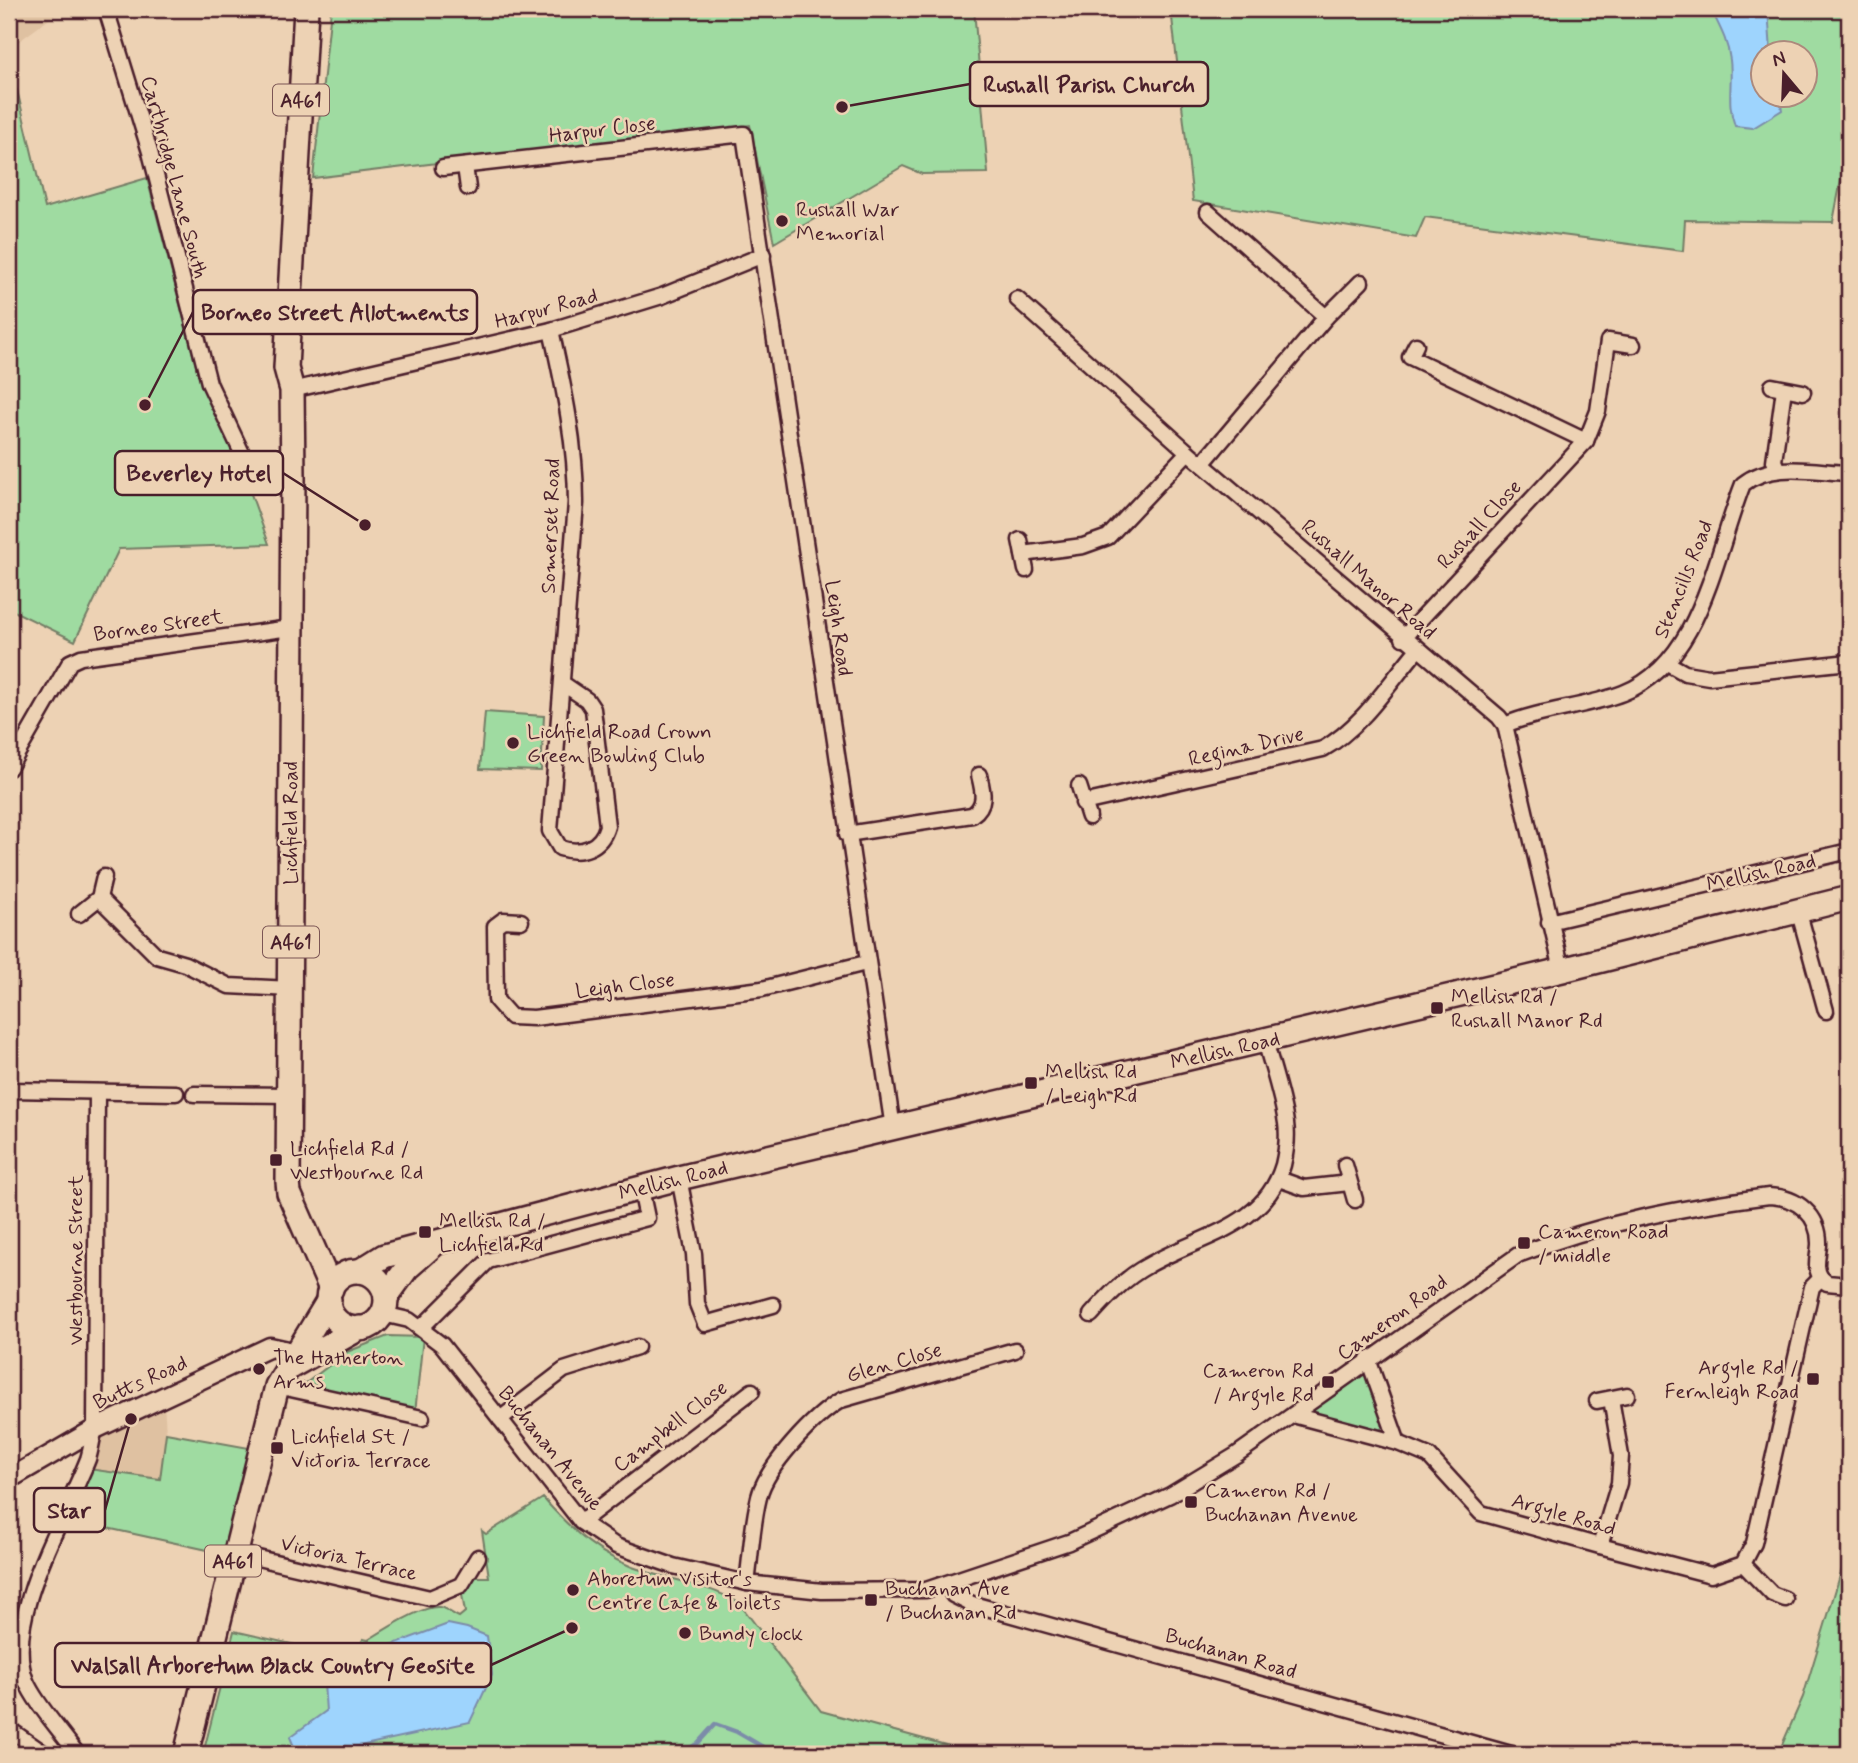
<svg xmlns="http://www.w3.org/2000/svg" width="1858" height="1763" viewBox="0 0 1858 1763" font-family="Mynerve,sans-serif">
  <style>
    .built { fill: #dfc1a1 }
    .green { fill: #9fdba1; stroke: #747d66; stroke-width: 2; fill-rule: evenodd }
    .water { fill: #9ed4fd; stroke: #7c8ca9; stroke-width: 2 }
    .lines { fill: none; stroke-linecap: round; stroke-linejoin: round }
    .stream { stroke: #7c8ca9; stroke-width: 4.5 }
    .minor-casing { stroke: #4a1f2b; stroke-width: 19 }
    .tertiary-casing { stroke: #4a1f2b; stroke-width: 23 }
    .primary-casing { stroke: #4a1f2b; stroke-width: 28 }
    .trunk-casing { stroke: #4a1f2b; stroke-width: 28 }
    .minor { stroke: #edd2b4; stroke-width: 14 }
    .tertiary { stroke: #edd2b4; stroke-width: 18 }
    .primary { stroke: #edd2b4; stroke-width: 23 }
    .trunk { stroke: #edd2b4; stroke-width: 23 }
    .poi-dot { fill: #4a1f2b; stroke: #edd2b4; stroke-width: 2.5 }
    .labels { text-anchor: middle; stroke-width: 5; stroke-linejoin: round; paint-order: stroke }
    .shield { fill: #edd2b4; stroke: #7b5554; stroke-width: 2 }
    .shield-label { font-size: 19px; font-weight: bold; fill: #4a1f2b }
    .street-label { font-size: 21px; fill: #4a1f2b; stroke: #edd2b4 }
    .poi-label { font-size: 21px; fill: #4a1f2b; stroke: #edd2b4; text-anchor: start }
    .leader { fill: none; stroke: #4a1f2b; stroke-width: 2.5 }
    .callout-dot { fill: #4a1f2b; stroke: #edd2b4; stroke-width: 2.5 }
    .callout { fill: #edd2b4; stroke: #4a1f2b; stroke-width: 2.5 }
    .callout-label { font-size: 23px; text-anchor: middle; font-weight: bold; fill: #4a1f2b }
  </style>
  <rect width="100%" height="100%" fill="#edd2b4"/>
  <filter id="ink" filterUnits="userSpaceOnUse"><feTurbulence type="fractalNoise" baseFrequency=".0143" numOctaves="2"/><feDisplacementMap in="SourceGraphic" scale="14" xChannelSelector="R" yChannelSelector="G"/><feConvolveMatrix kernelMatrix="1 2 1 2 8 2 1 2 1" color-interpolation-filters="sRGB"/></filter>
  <g filter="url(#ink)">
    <g class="built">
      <polygon points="9,9 63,9 11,47 9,46"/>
      <polygon points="164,1402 166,1433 160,1480 89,1469 102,1429"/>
    </g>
    <g class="green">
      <polygon points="331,9 974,9 988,173 922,174 903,166 774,243 750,125 313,178"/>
      <path d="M 1171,9 L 1849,9 L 1849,138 L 1833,222 L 1685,220 L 1683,251 L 1425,217 L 1416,238 L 1193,201 ZM 1764,52 L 1806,52 L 1806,94 L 1764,94 Z"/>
      <polygon points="17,90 45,208 147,178 201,385 242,469 269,544 119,549 75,641 12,610 9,615 9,96"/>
      <polygon points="485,712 544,716 541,771 480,769"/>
      <polygon points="388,1336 423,1337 415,1413 297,1390 347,1352"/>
      <polygon points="1364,1372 1383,1424 1381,1430 1373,1432 1314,1416 1310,1411 1312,1407"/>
      <polygon points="166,1433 249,1448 226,1554 70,1520 89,1469 160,1479"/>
      <path d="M 543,1498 C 573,1532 602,1559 647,1572 C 678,1581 711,1586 739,1603 L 821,1711 L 979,1754 L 203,1754 L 234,1631 L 331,1653 L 343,1648 L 359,1649 L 363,1639 L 368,1640 C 382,1631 423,1605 439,1607 C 446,1608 452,1614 459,1617 L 465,1612 L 461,1589 L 472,1577 L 489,1577 L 482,1531 L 486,1534 Z"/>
      <polygon points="1849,1546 1849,1754 1778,1754 1803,1697"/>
    </g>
    <g class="water">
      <path d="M 1711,9 L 1768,9 L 1771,52 L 1764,52 L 1764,94 L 1779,95 L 1782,110 L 1753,128 L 1735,126 C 1726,102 1733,84 1730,60 C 1728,41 1719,26 1711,9 Z"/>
      <polygon points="448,1624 467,1628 487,1636 492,1675 470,1722 323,1754 297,1754 290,1737 326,1711 323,1670"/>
    </g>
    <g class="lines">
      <polyline class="stream" points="685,1751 697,1744 715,1724 737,1732 775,1754"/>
      <g class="minor-casing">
        <g id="minor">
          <polyline points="106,9 150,152 209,383 249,468 265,478 293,477"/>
          <polyline points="465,166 468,188"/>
          <polyline points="443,168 744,134 893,1128"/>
          <polyline points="1208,212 1326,317"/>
          <polyline points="1017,299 1188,452 1499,717 1505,725 1562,970"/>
          <path d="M 551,330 C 564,388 576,444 576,503 L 550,831 L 560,848 C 581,855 601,848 607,826 L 593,709 L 587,700 L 562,683"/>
          <polyline points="1416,345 1410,357 1586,441"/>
          <polyline points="1772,386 1803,392"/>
          <polyline points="292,390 551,330 662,296 763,255"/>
          <polyline points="1202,464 1326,317 1361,282"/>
          <polyline points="1778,470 1774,461 1784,389"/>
          <polyline points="1020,540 1026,570"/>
          <polyline points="1023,554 1083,546 1108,537 1188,452"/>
          <polyline points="1403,638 1586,441 1598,411 1608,341 1633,345"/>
          <polyline points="1669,664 1685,673 1709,677 1849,662"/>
          <path d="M 1505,725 C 1543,709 1584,708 1623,693 C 1701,663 1715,554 1743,484 C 1772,461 1815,472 1849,473"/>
          <polyline points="9,768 70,662 81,657 290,628"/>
          <polyline points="1079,786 1089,817"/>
          <path d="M 1083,803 L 1323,749 C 1362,727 1390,682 1418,649"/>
          <path d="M 847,834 L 972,815 C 987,805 983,791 979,775"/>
          <polyline points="99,898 157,956 185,964 229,986 291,989"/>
          <polyline points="1799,913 1826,1011"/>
          <polyline points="79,914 99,898 104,877"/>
          <polyline points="521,921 503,920 495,926 496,1000 511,1017 534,1018 762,989 866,963"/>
          <polyline points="1549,922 1849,851"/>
          <polyline points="9,1090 176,1093"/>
          <polyline points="194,1094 290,1095"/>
          <polyline points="1345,1165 1355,1200"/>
          <polyline points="679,1178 694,1254 697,1304 705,1324 773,1305"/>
          <polyline points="1279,1179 1304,1188 1349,1183"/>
          <polyline points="1821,1278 1827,1283 1849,1285"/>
          <path d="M 383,1314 L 409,1320 L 442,1345 L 581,1522 L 616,1546 L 673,1566 L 747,1583 L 822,1591 L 926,1590 L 1069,1542 L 1170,1495 L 1236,1455 L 1518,1255 C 1599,1223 1683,1207 1769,1196 C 1797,1197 1820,1215 1819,1245 C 1818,1258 1814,1267 1821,1278"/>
          <path d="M 1091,1315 C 1107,1297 1125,1278 1147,1266 C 1197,1236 1264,1229 1283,1165 C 1286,1152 1288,1137 1286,1123 C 1282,1095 1272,1067 1265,1040"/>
          <polyline points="422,1327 488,1261 647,1218 643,1199"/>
          <polyline points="1368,1359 1398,1443"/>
          <polyline points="277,1386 422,1418"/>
          <polyline points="1597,1401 1627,1395"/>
          <polyline points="1293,1415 1398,1443 1429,1456 1481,1513 1600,1546 1711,1575 1743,1564 1754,1543 1812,1287 1821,1278"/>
          <polyline points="500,1419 564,1370 637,1347"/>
          <polyline points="581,1522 752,1391"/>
          <polyline points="1600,1546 1619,1483 1621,1456 1611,1399"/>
          <polyline points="236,1553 430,1598 461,1585 478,1557"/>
          <polyline points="1743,1564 1772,1594 1785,1599"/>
          <path d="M 747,1583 C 751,1555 752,1525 759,1497 C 766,1467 814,1416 841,1400 L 1015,1350"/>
          <polyline points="947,1584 953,1595 969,1603 1511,1754"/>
          <polyline points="9,1729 45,1754"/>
          <path d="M 75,1751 C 61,1731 35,1703 26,1681 C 2,1619 65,1518 88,1459 C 91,1450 92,1439 95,1429 L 97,1092"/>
        </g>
      </g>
      <g class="tertiary-casing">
        <polyline id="tertiary" points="9,1479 95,1429 270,1347 297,1353"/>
      </g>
      <g class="primary-casing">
        <g id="primary">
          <polyline points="360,1271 384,1256 679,1178 1562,970 1849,898"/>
          <polyline points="386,1297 407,1268 432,1246"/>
        </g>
      </g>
      <g class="trunk-casing">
        <g id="trunk">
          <polyline points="306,9 286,368 292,390 293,477 288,1182 289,1193 331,1289"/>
          <circle cx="357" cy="1300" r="29"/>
          <polyline points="290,1367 360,1328"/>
          <polyline points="186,1754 277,1386 329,1300"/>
        </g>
      </g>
      <use href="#minor" class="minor"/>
      <use href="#tertiary" class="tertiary"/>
      <use href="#primary" class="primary"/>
      <use href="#trunk" class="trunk"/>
    </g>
  </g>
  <g class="poi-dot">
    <circle cx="782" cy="221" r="7"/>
    <circle cx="513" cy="743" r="7"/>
    <rect x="1430" y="1001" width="14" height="14" rx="3.5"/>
    <rect x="1024" y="1076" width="14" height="14" rx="3.5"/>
    <rect x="269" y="1153" width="14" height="14" rx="3.5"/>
    <rect x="418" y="1225" width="14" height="14" rx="3.5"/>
    <rect x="1517" y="1236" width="14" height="14" rx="3.5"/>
    <circle cx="259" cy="1369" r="7"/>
    <rect x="1806" y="1372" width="14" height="14" rx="3.5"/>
    <rect x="1321" y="1375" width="14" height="14" rx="3.5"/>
    <rect x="270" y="1441" width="14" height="14" rx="3.5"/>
    <rect x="1184" y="1495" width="14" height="14" rx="3.5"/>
    <circle cx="573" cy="1590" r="7"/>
    <rect x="864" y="1593" width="14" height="14" rx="3.5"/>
    <circle cx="685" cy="1633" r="7"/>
  </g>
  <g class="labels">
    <g class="shield">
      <rect x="273" y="84.5" width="56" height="31" rx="5"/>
      <rect x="263" y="926.5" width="56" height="31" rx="5"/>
      <rect x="205" y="1545.5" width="56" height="31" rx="5"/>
    </g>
    <g class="shield-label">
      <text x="301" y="107">A461</text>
      <text x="291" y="949">A461</text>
      <text x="233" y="1568">A461</text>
    </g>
    <g class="street-label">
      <text transform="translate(602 129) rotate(-7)" y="7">Harpur Close</text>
      <text transform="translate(175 177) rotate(75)" y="7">Cartbridge Lane South</text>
      <text transform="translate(546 308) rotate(-15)" y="7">Harpur Road</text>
      <text transform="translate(1479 524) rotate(-47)" y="7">Rushall Close</text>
      <text transform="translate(550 526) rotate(-88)" y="7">Somerset Road</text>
      <text transform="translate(1369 579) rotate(41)" y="7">Rushall Manor Road</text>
      <text transform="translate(1683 579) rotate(-68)" y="7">Stencills Road</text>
      <text transform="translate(158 625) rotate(-8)" y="7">Borneo Street</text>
      <text transform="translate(839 628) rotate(82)" y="7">Leigh Road</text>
      <text transform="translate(1246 746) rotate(-13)" y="7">Regina Drive</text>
      <text transform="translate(290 823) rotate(-90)" y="7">Lichfield Road</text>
      <text transform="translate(1761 872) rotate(-13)" y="7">Mellish Road</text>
      <text transform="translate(625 985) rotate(-7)" y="7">Leigh Close</text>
      <text transform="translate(1225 1050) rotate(-13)" y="7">Mellish Road</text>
      <text transform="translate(673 1180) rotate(-14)" y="7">Mellish Road</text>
      <text transform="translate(75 1260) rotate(-90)" y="7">Westbourne Street</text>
      <text transform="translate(1392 1317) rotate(-36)" y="7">Cameron Road</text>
      <text transform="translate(894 1362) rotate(-16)" y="7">Glen Close</text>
      <text transform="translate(140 1382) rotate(-25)" y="7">Butts Road</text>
      <text transform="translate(670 1426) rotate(-37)" y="7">Campbell Close</text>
      <text transform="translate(551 1448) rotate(51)" y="7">Buchanan Avenue</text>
      <text transform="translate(1564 1514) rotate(16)" y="7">Argyle Road</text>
      <text transform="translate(349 1558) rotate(13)" y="7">Victoria Terrace</text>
      <text transform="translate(1231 1653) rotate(16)" y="7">Buchanan Road</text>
    </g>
    <g class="poi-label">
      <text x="796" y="216">Rushall War<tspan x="796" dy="24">Memorial</tspan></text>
      <text x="527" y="738">Lichfield Road Crown<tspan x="527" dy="24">Green Bowling Club</tspan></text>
      <text x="1451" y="1003">Mellish Rd /<tspan x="1451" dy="24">Rushall Manor Rd</tspan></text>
      <text x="1045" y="1078">Mellish Rd<tspan x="1045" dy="24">/ Leigh Rd</tspan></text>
      <text x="290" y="1155">Lichfield Rd /<tspan x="290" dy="24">Westbourne Rd</tspan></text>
      <text x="439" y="1227">Mellish Rd /<tspan x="439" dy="24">Lichfield Rd</tspan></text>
      <text x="1538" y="1238">Cameron Road<tspan x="1538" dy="24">/ middle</tspan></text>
      <text x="273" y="1364">The Hatherton<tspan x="273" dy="24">Arms</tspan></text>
      <text x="1799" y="1374" text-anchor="end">Argyle Rd /<tspan x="1799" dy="24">Fernleigh Road</tspan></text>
      <text x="1314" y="1377" text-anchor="end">Cameron Rd<tspan x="1314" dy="24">/ Argyle Rd</tspan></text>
      <text x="291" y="1443">Lichfield St /<tspan x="291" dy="24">Victoria Terrace</tspan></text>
      <text x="1205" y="1497">Cameron Rd /<tspan x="1205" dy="24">Buchanan Avenue</tspan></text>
      <text x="587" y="1585">Aboretum Visitor's<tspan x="587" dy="24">Centre Cafe &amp; Toilets</tspan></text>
      <text x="885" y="1595">Buchanan Ave<tspan x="885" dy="24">/ Buchanan Rd</tspan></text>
      <text x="699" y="1640">Bundy clock</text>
    </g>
  </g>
  <path class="leader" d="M842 107L970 84M145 405L193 312M365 525L283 473M131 1419L105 1510M572 1628L491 1665"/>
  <g class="callout-dot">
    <circle cx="842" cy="107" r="7"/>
    <circle cx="145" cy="405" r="7"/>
    <circle cx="365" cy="525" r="7"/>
    <circle cx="131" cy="1419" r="7"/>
    <circle cx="572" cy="1628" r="7"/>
  </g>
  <g class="callout">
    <rect x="970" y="62" width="238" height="44" rx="7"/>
    <rect x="193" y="290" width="284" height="44" rx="7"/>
    <rect x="115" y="451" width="168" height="44" rx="7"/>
    <rect x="34" y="1488" width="71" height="44" rx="7"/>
    <rect x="55" y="1643" width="436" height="44" rx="7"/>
  </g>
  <g class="callout-label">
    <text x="1089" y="92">Rushall Parish Church</text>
    <text x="335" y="320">Borneo Street Allotments</text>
    <text x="199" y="481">Beverley Hotel</text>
    <text x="69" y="1518">Star</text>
    <text x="273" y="1673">Walsall Arboretum Black Country Geosite</text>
  </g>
  <rect width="1858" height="1763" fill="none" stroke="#edd2b4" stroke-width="35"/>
  <rect x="18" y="18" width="1823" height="1728" fill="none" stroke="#4a1f2b" stroke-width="2.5" filter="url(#ink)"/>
  <g transform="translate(1784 74) rotate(341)"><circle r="33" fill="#edd2b4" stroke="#ac8a7d" stroke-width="2"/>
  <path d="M0-5L12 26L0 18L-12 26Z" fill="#4a1f2b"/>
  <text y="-10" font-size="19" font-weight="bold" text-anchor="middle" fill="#4a1f2b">N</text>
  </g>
</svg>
